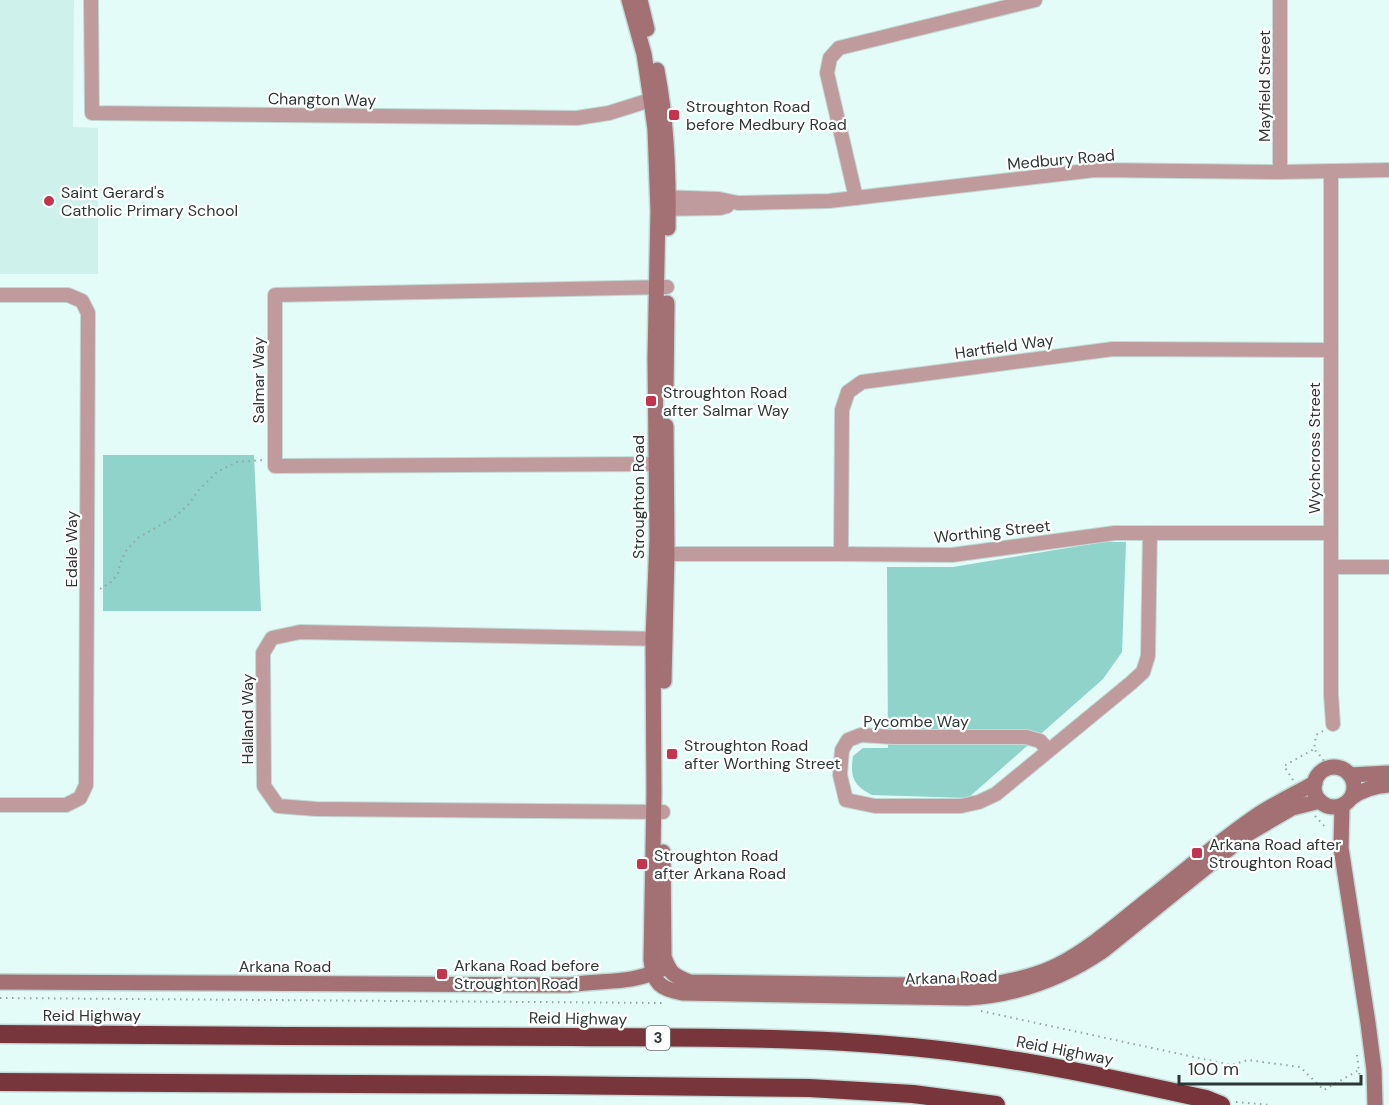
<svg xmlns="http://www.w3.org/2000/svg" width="1389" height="1105" viewBox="0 0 1389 1105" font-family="'DM Sans',sans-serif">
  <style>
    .built { fill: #cff1ec }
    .green { fill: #8fd3cb }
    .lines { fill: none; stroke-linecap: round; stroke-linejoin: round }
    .street-casing { stroke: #c2d9d5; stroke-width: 16 }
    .secondary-casing { stroke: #c2d9d5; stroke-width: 18 }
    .highway-casing { stroke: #c2d9d5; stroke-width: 21 }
    .path { stroke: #93a6a3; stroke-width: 2; stroke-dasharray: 1.5 4.5; stroke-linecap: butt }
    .street { stroke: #bf9b9d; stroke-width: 14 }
    .secondary { stroke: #a37073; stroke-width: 15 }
    .highway { stroke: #79353c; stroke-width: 18 }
    .poi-dot { fill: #c4344e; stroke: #fff; stroke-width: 2 }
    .labels { text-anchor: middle; stroke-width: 4.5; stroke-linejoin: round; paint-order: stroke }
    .shield { fill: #fff; stroke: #6c7372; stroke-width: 1.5 }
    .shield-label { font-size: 15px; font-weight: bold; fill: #2d3735 }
    .street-label { font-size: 16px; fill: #2d3735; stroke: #fff }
    .poi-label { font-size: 16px; fill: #2d3735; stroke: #fff; text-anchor: start }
  </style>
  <rect width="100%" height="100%" fill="#e3fcf8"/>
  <polygon class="built" points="0,0 74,0 73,127 98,128 98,274 0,274"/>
  <g class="green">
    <polygon points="103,455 254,455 261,611 103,611"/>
    <path d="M 1103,542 L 1126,542 L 1122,652 L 1103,679 L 968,798 L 872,795 C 853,785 850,777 853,756 L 863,748 L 888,748 L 887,567 L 953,567 Z"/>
  </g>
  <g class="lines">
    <g class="street-casing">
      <g id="street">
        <polyline points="91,0 92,113 577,118 609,113 660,97"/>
        <polyline points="1280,0 1280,172"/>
        <polyline points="1331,171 1331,694 1333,724"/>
        <polyline points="658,197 719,199 738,203 829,201 1095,170 1280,172 1389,170"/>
        <polyline points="856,198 827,73 830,58 839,48 1035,0"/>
        <polyline points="658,209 720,208 727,206"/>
        <polyline points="0,295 68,295 82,301 88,313 86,785 80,798 66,805 0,805"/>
        <polyline points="666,464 275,466 275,295 667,287"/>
        <polyline points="658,554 841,554 952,555 1115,533 1331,533"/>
        <polyline points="841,554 842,410 848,392 862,382 1113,349 1331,350"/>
        <polyline points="1332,567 1389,567"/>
        <polyline points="1048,750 1040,741 1026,737 893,737 861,735 848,740 842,750 840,775 846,800 875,806 961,806 979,802 996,794 1131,683 1143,672 1148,656 1150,533"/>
        <polyline points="663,812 316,809 278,806 264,786 263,653 272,638 300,632 663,639"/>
      </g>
    </g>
    <g class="secondary-casing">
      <g id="secondary">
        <path d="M 629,0 L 644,54 L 651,100 L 655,129 L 658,211 L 655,358 L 657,539 L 653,638 L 654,794 L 651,960 C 653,984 661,989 683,993 L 967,998 C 1018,995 1063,978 1104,950 L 1246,835 L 1292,808 L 1320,801"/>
        <polyline points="640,0 647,29"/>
        <path d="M 657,70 C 667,122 669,175 668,228"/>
        <polyline points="666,390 667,303"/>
        <polyline points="664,681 667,554 666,426"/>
        <circle cx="1334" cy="787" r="20"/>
        <polyline points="1350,775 1389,773"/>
        <path d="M 1351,798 C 1363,789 1375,786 1389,785"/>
        <polyline points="1342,806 1341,848 1368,1023 1374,1070 1375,1105"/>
        <path d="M 663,852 L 664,957 C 670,973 673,976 690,982 L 983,986 C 1008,981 1035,977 1058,965 C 1093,947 1123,919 1154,895 C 1188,868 1222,839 1259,814 C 1276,803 1296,793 1315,783"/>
        <path d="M 0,982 L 569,985 C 603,979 630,985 662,969"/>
      </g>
    </g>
    <g class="highway-casing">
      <g id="highway">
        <path d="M 0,1034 C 191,1036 381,1036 572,1037 C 691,1038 812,1036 931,1049 C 1024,1059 1115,1079 1206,1099 L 1221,1105"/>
        <polyline points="0,1082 546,1085 809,1088 913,1094 996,1105"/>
      </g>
    </g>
    <g class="path">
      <polyline points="100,589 110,583 118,574 120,564 125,552 138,538 176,516 188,505 198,491 217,472 237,462 263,460"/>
      <polyline points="1323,731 1316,735 1314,749 1323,759 1326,769"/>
      <polyline points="1293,780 1284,766 1314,749"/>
      <polyline points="1315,816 1327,829"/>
      <polyline points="0,998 664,1003"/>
      <polyline points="981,1011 1231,1065 1248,1060 1300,1067 1324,1090 1359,1070"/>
      <polyline points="1357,1055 1360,1079"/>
      <polyline points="1236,1102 1270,1105"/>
    </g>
    <use href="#street" class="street"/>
    <use href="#secondary" class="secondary"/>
    <use href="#highway" class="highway"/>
  </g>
  <g class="poi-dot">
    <rect x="668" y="109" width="12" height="12" rx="3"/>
    <circle cx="49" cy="201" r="6"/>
    <rect x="645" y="395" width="12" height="12" rx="3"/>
    <rect x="666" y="748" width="12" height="12" rx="3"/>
    <rect x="1191" y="847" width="12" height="12" rx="3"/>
    <rect x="636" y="858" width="12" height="12" rx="3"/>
    <rect x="436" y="968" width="12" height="12" rx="3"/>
  </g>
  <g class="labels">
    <rect class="shield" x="646" y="1026" width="24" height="24" rx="4.5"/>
    <g class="shield-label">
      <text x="658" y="1043">3</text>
    </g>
    <g class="street-label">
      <text transform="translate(1264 86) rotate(-90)" y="6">Mayfield Street</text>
      <text transform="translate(322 99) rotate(1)" y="6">Changton Way</text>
      <text transform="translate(1061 159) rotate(-5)" y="6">Medbury Road</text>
      <text transform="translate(1004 346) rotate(-8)" y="6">Hartfield Way</text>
      <text transform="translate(258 380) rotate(-90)" y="6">Salmar Way</text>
      <text transform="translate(1314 448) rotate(-90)" y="6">Wychcross Street</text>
      <text transform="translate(638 497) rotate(-90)" y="6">Stroughton Road</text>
      <text transform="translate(992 531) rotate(-6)" y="6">Worthing Street</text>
      <text transform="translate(71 549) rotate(-90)" y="6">Edale Way</text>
      <text transform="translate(247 719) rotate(-90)" y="6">Halland Way</text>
      <text x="916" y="727">Pycombe Way</text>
      <text x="285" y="972">Arkana Road</text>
      <text transform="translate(951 977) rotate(-2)" y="6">Arkana Road</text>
      <text x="92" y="1021">Reid Highway</text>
      <text transform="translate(578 1018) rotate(1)" y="6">Reid Highway</text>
      <text transform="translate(1065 1050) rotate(11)" y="6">Reid Highway</text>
    </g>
    <g class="poi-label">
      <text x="686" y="112">Stroughton Road<tspan x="686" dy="18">before Medbury Road</tspan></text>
      <text x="61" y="198">Saint Gerard's<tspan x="61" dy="18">Catholic Primary School</tspan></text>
      <text x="663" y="398">Stroughton Road<tspan x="663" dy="18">after Salmar Way</tspan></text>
      <text x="684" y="751">Stroughton Road<tspan x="684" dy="18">after Worthing Street</tspan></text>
      <text x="1209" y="850">Arkana Road after<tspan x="1209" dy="18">Stroughton Road</tspan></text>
      <text x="654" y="861">Stroughton Road<tspan x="654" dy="18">after Arkana Road</tspan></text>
      <text x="454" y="971">Arkana Road before<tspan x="454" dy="18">Stroughton Road</tspan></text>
    </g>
  </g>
  <path d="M1179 1075v9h182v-9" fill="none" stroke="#2d3735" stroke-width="3"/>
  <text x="1188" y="1075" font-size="18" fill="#2d3735" stroke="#ffffff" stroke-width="4.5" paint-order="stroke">100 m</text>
</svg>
